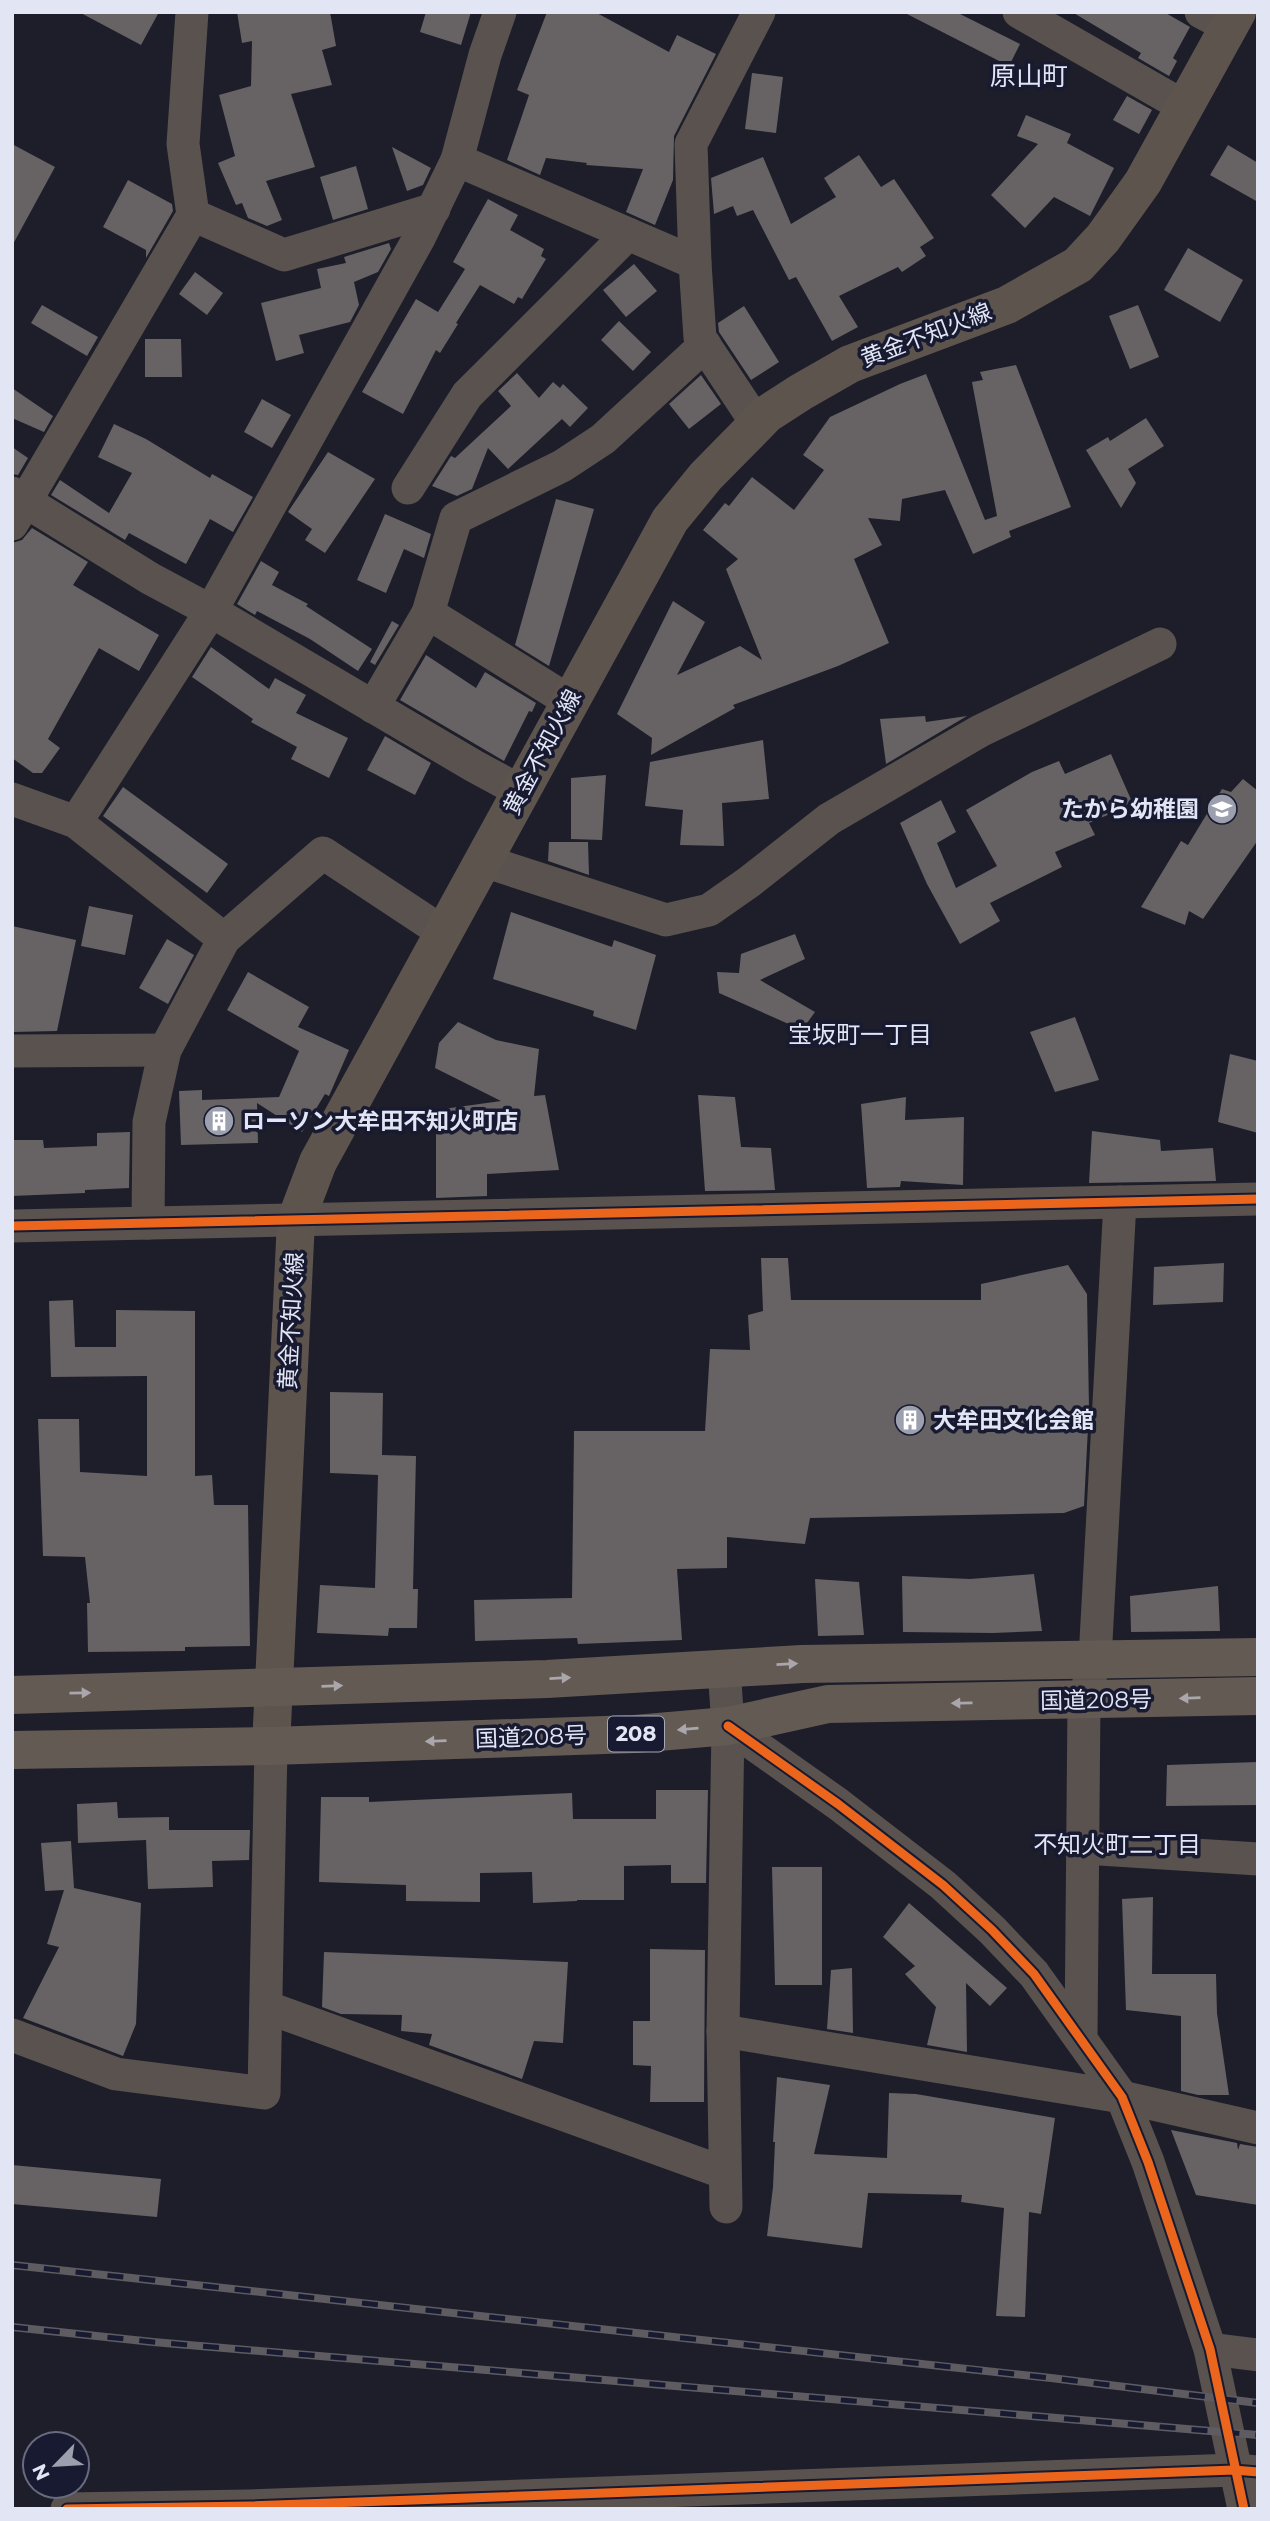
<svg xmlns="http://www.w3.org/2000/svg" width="1270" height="2521" viewBox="0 0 1270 2521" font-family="Montserrat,'Noto Sans JP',sans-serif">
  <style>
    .building { fill: #676264 }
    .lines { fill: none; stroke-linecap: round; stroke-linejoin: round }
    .minor { stroke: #59524e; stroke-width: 33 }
    .secondary { stroke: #5e544e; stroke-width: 38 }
    .trunk { stroke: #645a54; stroke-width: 38 }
    .rail-casing { stroke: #5e5c60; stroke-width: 8 }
    .rail { stroke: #171a30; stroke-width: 5; stroke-dasharray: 16; stroke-linecap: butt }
    .cycleway-casing { stroke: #171a30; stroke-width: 13 }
    .cycleway { stroke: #eb651d; stroke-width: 9 }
    .oneway { fill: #a9a6ac }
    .labels { text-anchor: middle; stroke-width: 7; stroke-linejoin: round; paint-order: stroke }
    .shield { fill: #171a30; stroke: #a4a8b9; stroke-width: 2 }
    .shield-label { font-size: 21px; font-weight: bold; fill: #e1e5f4 }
    .street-label { font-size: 23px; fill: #e1e5f4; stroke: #171a30 }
    .poi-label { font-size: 23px; font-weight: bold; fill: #e1e5f4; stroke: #171a30; text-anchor: start }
    .neighbourhood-label { font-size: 24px; fill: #e1e5f4; stroke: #171a30 }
    .quarter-label { font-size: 26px; fill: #e1e5f4; stroke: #171a30 }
  </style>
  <rect width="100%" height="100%" fill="#1d1e2a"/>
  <g class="building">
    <polygon points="79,12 159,12 141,45"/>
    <polygon points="237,12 330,12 336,46 322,50 332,85 291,94 315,167 266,181 282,220 267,226 248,218 242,203 236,205 218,163 235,156 219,95 251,86 252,41 242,43"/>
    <polygon points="426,12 471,12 461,45 420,32"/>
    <polygon points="547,12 595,12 669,52 677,35 716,54 674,136 673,180 655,225 626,212 643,169 586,165 587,163 546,158 540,175 507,160 529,95 517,90"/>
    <polygon points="903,12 956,12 1020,44 1009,66"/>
    <polygon points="1072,12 1164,12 1190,27 1173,58 1177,61 1169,76 1138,58 1141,53"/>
    <polygon points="752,73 783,77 776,133 745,129"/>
    <polygon points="1127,96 1152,110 1139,134 1113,120"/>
    <polygon points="1026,115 1071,134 1067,143 1114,168 1090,216 1054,197 1025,228 991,195 1038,144 1017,136"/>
    <polygon points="12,144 55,167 12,246"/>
    <polygon points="1228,145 1258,163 1258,202 1210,175"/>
    <polygon points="392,147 431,168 423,185 407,191"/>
    <polygon points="859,155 881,187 894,179 934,238 920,247 926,256 902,272 898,267 839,296 858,327 832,341 796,277 789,280 753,210 737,216 733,206 714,214 711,178 763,157 791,224 836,197 824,178"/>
    <polygon points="356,166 368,209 333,220 320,177"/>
    <polygon points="128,180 172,204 173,211 146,258 146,250 103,227"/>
    <polygon points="488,199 518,215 510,230 544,249 541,256 546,259 522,299 518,297 514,304 480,285 456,323 458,324 440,353 436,350 403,414 362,392 416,299 438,312 465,269 453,262"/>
    <polygon points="389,243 391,249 378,272 354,282 359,305 350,322 299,335 304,353 276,361 261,303 321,288 317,269 346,263 344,257"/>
    <polygon points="1188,248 1243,280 1220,322 1164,290"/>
    <polygon points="634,264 657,291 626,317 603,290"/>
    <polygon points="195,272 223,293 207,315 179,294"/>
    <polygon points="42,305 98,337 87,356 31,323"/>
    <polygon points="1138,305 1159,357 1130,369 1109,316"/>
    <polygon points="744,306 779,362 751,380 719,332 718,323"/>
    <polygon points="619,321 651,352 633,371 601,340"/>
    <polygon points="145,339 181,339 182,377 145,377"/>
    <polygon points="1016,365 1071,507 1009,531 1011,537 973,554 945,490 902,499 900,521 868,518 882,545 854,559 889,643 838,666 733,705 735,708 651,755 652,738 617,714 673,601 705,622 677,675 740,646 762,660 726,569 738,559 703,530 725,503 729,506 752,477 794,510 824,470 803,455 830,417 900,384 926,374 985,520 997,516 972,382 983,380 980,372"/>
    <polygon points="517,373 539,398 553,382 560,388 563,384 588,408 570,427 562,419 508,469 488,448 472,489 457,496 432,486 451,456 455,458 511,406 498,391"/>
    <polygon points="701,375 721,404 689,429 669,404"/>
    <polygon points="12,388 53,416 44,432 12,418"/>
    <polygon points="262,399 291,415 272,448 244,432"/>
    <polygon points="1146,418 1164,446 1128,469 1136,483 1121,508 1086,450 1108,437 1110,441"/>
    <polygon points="114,424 146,439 210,478 212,474 253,497 233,532 210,519 186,564 129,533 125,540 51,495 60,480 109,513 132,473 98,457"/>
    <polygon points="12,447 28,458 18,475 12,474"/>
    <polygon points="328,452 375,479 325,553 305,540 312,529 288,512"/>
    <polygon points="556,499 594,509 549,666 515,645"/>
    <polygon points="385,514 431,534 424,558 404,549 386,593 357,580"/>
    <polygon points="32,528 88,562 73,585 159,635 139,671 99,648 48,739 60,748 42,773 33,773 12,758 12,543 22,540"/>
    <polygon points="261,561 279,572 272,585 308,604 306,606 372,649 358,671 310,639 257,611 255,615 237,604"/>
    <polygon points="392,621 399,625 375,665 370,662"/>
    <polygon points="211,647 269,689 275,678 306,695 296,713 348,738 329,778 291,759 297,747 251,722 253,719 192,677"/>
    <polygon points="426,655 476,688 485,672 536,703 532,712 529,711 504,761 400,700"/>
    <polygon points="925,716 926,722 967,716 886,764 880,719"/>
    <polygon points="385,736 431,763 415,795 367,770"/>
    <polygon points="763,740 769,799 722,803 724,846 680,845 683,810 645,806 650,762"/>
    <polygon points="1111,754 1133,804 1089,823 1095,835 1055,852 1062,867 990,903 1000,921 960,944 927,884 900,823 941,800 956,832 937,843 956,888 997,866 966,810 1032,772 1059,761 1065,774"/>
    <polygon points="606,775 602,840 571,839 571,778"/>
    <polygon points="1243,779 1258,791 1258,840 1203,919 1189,911 1185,925 1141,907 1181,841 1188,845 1222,789 1231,792"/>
    <polygon points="123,787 228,864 207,893 103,816"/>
    <polygon points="549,842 588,842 589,875 548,861"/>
    <polygon points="89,906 133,915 125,955 81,946"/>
    <polygon points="511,912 612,947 614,940 656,955 636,1030 593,1016 594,1011 493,979"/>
    <polygon points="12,926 76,940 57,1031 12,1032"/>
    <polygon points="795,934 805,959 760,980 815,1012 802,1030 719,993 717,972 739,973 741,954"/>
    <polygon points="167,939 194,955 168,1004 139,988"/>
    <polygon points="248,972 309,1007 298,1027 349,1050 329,1096 325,1094 302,1132 257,1103 258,1143 181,1145 179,1091 202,1090 202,1100 279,1097 299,1051 227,1010"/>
    <polygon points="1075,1017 1099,1080 1055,1092 1030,1032"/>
    <polygon points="458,1022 496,1040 539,1049 534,1096 545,1095 559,1170 487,1174 487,1196 436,1198 436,1110 501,1101 435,1068 439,1043"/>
    <polygon points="1230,1054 1258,1061 1258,1133 1218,1122"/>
    <polygon points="698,1095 735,1097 741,1147 771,1148 775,1190 705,1191"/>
    <polygon points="906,1097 905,1120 964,1117 963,1185 901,1181 900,1187 867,1188 861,1104"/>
    <polygon points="1092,1131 1160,1140 1161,1151 1213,1148 1216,1181 1089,1183"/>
    <polygon points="130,1132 129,1188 85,1190 85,1193 12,1196 12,1140 43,1140 44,1148 97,1146 97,1133"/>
    <polygon points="761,1258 788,1258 791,1300 981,1300 981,1284 1068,1265 1087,1294 1089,1408 1084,1506 1064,1513 810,1518 805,1544 727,1537 727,1568 677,1569 682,1640 578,1644 577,1638 475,1641 474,1600 572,1598 574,1431 705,1431 710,1349 750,1350 748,1315 763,1311"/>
    <polygon points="1224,1263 1223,1302 1153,1305 1154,1267"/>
    <polygon points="73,1300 75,1347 116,1347 116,1310 195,1311 195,1476 212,1475 214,1505 248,1505 250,1646 185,1647 185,1651 88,1652 87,1603 90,1603 85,1557 43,1556 38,1419 79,1419 80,1472 147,1476 147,1376 51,1377 49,1301"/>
    <polygon points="330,1392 383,1393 382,1455 416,1456 413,1589 418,1589 417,1628 389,1628 388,1636 317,1633 320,1585 375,1588 378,1475 330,1473"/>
    <polygon points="1034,1574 1042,1631 993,1633 903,1632 902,1576 970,1579"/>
    <polygon points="815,1579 859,1582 864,1635 818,1636"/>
    <polygon points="1218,1586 1220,1631 1131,1632 1130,1596"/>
    <polygon points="1258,1762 1258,1805 1166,1806 1167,1765"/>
    <polygon points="656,1790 708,1790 706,1883 671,1883 671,1865 624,1866 624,1900 577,1900 577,1901 533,1903 532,1872 480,1873 480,1902 406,1901 406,1885 319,1882 321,1797 369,1797 369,1802 572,1793 573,1819 656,1819"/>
    <polygon points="117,1802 118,1818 169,1817 169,1830 250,1830 249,1860 212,1861 213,1887 148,1889 146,1840 78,1843 77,1804"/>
    <polygon points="71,1841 74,1888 141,1903 136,2024 123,2056 23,2018 59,1947 47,1944 64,1890 45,1891 41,1843"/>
    <polygon points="772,1867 822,1867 822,1985 775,1985"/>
    <polygon points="1153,1897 1152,1974 1216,1974 1217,2013 1229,2095 1198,2095 1181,2091 1181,2016 1126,2010 1122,1899"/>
    <polygon points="909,1903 1007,1988 990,2006 966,1983 967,2052 927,2045 936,2007 905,1974 915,1966 883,1937"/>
    <polygon points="650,1949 705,1950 704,2102 650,2102 651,2066 633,2065 633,2021 650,2021"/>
    <polygon points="324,1952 568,1962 563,2043 534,2041 522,2079 429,2045 432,2034 401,2031 402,2015 341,2014 322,2007"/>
    <polygon points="852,1968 853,2033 827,2029 831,1970"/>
    <polygon points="777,2077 830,2085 814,2154 887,2158 889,2093 916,2094 1055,2118 1041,2214 1029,2212 1025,2317 996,2316 1004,2208 961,2202 962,2195 871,2193 868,2193 862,2248 767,2236 773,2187 775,2142 773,2142"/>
    <polygon points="1171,2130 1237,2143 1238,2150 1240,2144 1258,2147 1258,2205 1196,2195"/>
    <polygon points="12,2165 161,2179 157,2217 12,2204"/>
  </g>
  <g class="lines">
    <g class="minor">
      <polyline points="1019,12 1185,107"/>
      <polyline points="1201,12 1229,27"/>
      <polyline points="457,160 695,263"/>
      <polyline points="193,215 284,255 434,209"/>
      <polyline points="757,424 700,338 695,263 691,144 759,12"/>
      <polyline points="408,488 467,395 628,234"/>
      <polyline points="12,493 151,579 211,611 474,766 520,791"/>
      <polyline points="12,524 193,215 183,144 192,12"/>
      <polyline points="428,613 569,701"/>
      <polyline points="373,707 428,613 456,518 562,466 603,439 705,345"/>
      <polyline points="12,799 76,822 224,939"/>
      <polyline points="76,822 211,611 419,238 457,160 485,55 500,12"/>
      <polyline points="484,861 666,920 709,910 749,882 829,819 980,731 1160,644"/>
      <polyline points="12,1051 165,1050"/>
      <polyline points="148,1223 149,1122 165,1050 224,939 323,853 444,933"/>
      <polyline points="12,1226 1258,1199"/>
      <polyline points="724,1668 728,1726 723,2031 726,2207"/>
      <polyline points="728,1726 838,1804 943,1885 992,1930 1034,1974 1122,2097 1148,2162 1210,2349 1244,2509"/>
      <polyline points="1084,1848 1258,1859"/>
      <polyline points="266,2007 725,2173"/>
      <polyline points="723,2031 1122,2097 1258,2128"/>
      <polyline points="12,2035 116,2074 264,2093 271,1746"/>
      <polyline points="1081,2037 1084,1701 1095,1659 1120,1202"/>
      <polyline points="1210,2349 1258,2355"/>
      <polyline points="67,2509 248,2506 1234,2470 1258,2472"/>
    </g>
    <polyline class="secondary" points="271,1746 296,1220 318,1162 670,520 706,476 767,414 801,392 850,364 1007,305 1078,265 1103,238 1143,182 1237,12"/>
    <g class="trunk">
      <polyline points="12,1695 547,1679 802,1664 1258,1657"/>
      <polyline points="12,1750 271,1746 635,1734 728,1726 828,1704 1258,1696"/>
    </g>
    <g class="rail-casing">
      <g id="rail">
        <polyline points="12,2265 1051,2378 1258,2403"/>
        <polyline points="12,2327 153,2342 1258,2435"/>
      </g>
    </g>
    <use href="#rail" class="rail"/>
    <g class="cycleway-casing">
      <g id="cycleway">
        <polyline points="12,1226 1258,1199"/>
        <polyline points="728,1726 838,1804 943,1885 992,1930 1034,1974 1122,2097 1148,2162 1210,2349 1244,2509"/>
        <polyline points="67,2509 248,2506 1234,2470 1258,2472"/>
      </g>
    </g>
    <use href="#cycleway" class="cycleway"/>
  </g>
  <defs><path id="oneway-solid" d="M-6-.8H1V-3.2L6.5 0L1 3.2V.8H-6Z" transform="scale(1.75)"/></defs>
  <g class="oneway">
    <use href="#oneway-solid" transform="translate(787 1664) rotate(-3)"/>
    <use href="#oneway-solid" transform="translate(560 1678) rotate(-3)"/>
    <use href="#oneway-solid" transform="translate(332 1686) rotate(-2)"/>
    <use href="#oneway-solid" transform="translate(80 1693) rotate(-1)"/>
    <use href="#oneway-solid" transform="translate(1190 1698) rotate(178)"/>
    <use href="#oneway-solid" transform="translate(962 1703) rotate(179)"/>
    <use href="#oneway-solid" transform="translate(688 1729) rotate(175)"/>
    <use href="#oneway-solid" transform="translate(436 1741) rotate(178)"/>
  </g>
  <defs>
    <g id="school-disc" transform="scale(1.575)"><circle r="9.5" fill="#9c9fad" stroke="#171a30"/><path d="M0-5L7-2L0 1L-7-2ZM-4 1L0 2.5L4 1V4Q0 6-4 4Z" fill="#fff"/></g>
    <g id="building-disc" transform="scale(1.575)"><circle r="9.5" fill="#9c9fad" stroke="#171a30"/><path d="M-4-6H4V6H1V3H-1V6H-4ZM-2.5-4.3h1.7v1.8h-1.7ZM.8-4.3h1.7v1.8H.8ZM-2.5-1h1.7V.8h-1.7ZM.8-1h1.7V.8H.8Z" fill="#fff"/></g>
  </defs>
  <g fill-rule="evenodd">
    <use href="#school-disc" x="1222" y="809"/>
    <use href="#building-disc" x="219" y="1121"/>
    <use href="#building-disc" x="910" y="1420"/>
  </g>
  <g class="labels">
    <rect class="shield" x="608" y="1716.5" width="56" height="35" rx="5"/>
    <g class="shield-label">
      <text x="636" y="1741">208</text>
    </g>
    <g class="street-label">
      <text transform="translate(926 335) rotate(-21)" y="8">黄金不知火線</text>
      <text transform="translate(542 752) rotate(-62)" y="8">黄金不知火線</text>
      <text transform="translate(291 1321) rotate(-87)" y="8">黄金不知火線</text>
      <text transform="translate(1096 1700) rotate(-1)" y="8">国道208号</text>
      <text transform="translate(531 1737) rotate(-2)" y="8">国道208号</text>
    </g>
    <g class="poi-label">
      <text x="1199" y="817" text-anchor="end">たから幼稚園</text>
      <text x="242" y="1129">ローソン大牟田不知火町店</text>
      <text x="933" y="1428">大牟田文化会館</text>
    </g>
    <g class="neighbourhood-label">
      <text x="860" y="1043">宝坂町一丁目</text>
      <text x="1117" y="1853">不知火町二丁目</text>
    </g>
    <g class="quarter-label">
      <text x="1029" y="85">原山町</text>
    </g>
  </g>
  <rect width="1270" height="2521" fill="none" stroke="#e1e5f4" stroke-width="28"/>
  <g transform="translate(56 2465) rotate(245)"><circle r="33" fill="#171a30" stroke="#686b7e" stroke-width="2"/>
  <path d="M0-5L12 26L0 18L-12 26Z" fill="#9c9fad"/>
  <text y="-10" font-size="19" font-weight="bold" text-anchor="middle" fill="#e1e5f4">N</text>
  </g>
</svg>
